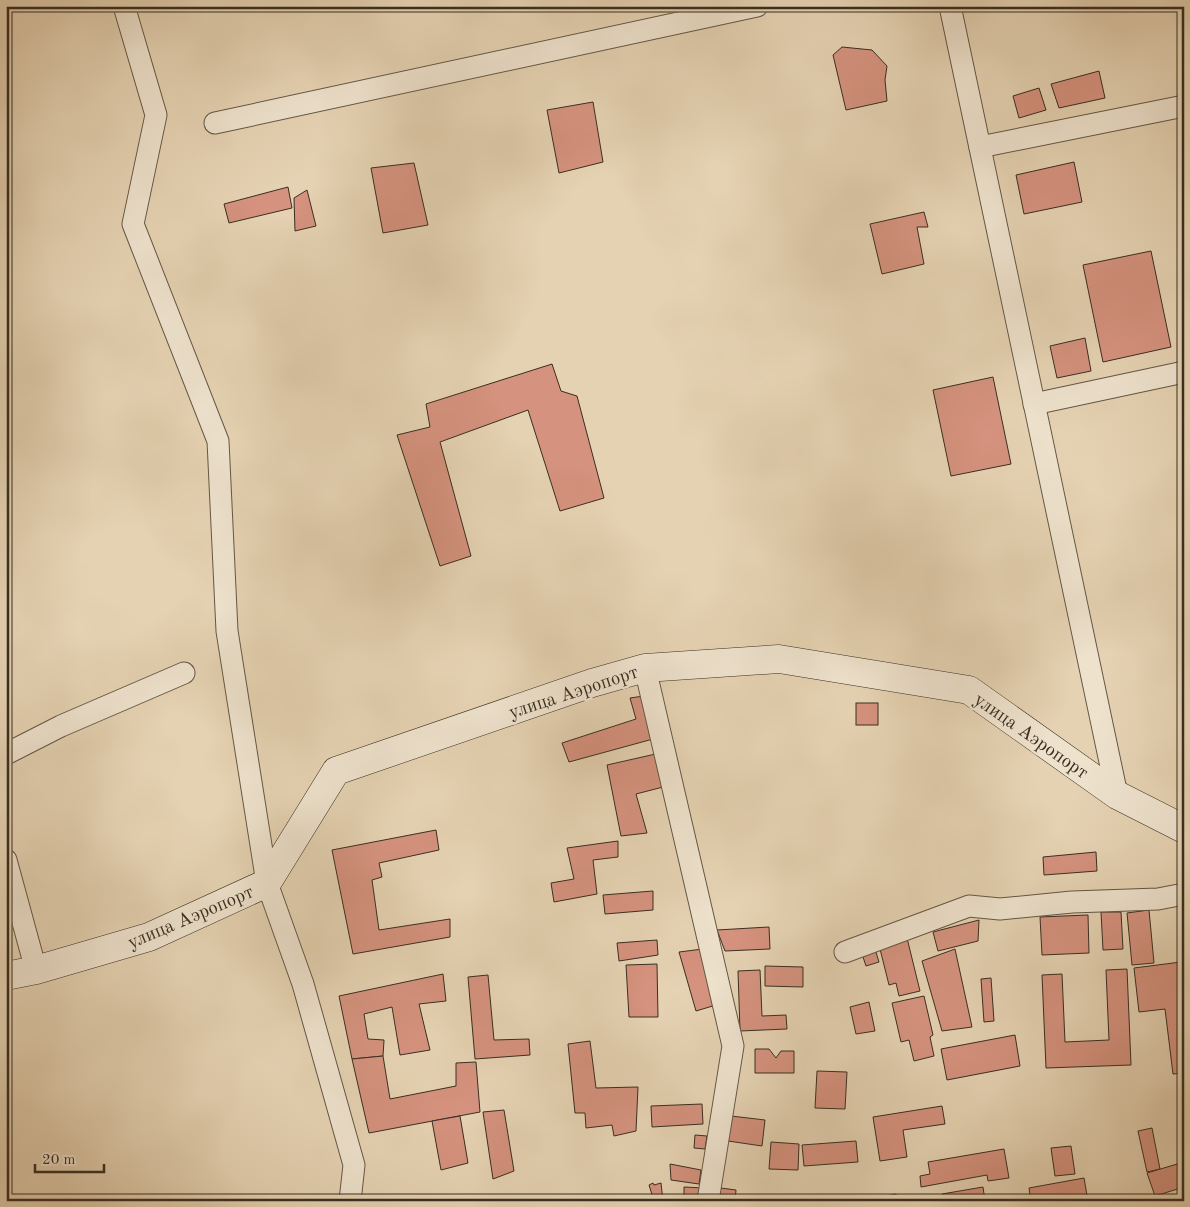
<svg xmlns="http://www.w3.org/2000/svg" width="1190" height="1207" viewBox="0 0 1190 1207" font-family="'Old Standard TT',serif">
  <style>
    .building { fill: #d5927e; stroke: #392e21 }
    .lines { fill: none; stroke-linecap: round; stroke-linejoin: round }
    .minor-casing { stroke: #645745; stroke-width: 23 }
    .secondary-casing { stroke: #392e21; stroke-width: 29 }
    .minor { stroke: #eee2cd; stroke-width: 21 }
    .secondary { stroke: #eee2cd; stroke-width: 28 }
    .labels { text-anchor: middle; stroke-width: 5; stroke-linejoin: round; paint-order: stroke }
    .street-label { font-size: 19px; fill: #392e21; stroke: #eee2cd }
  </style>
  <rect width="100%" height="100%" fill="#e5d2b2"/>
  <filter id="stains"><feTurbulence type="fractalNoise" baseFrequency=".004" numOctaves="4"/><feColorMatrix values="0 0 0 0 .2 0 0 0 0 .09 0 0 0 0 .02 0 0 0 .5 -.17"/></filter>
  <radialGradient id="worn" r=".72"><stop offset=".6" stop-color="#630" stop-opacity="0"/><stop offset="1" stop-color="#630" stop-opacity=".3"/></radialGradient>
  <g class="building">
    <polygon points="842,47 872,50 887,66 885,80 887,101 846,110 833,55"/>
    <polygon points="1099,71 1105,98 1059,108 1051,84"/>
    <polygon points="1039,88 1046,110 1019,118 1013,96"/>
    <polygon points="593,102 603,162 559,173 547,110"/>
    <polygon points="1074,162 1082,202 1024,214 1016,175"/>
    <polygon points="414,163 428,225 383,233 371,168"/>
    <polygon points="288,187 292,208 229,223 224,204"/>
    <polygon points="307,190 316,226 295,231 294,198"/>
    <polygon points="924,212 928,227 917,227 924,264 882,274 870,224"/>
    <polygon points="1151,251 1171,347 1103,362 1083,265"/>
    <polygon points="1085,338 1091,371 1057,378 1050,346"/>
    <polygon points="552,364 561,391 577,396 604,498 560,511 528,410 440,442 471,556 440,566 397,435 430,427 426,404"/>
    <polygon points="993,377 1011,464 951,476 933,390"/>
    <polygon points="644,696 653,739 569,762 562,743 636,719 630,698"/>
    <rect x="856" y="703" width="22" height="22"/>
    <polygon points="660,753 667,786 636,794 647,833 621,836 607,765"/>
    <polygon points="436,830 439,850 379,863 382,877 372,880 379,930 450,919 450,937 353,954 332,850"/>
    <polygon points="618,841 618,857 593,860 597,894 554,902 551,883 574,879 567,848"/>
    <polygon points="1096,852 1097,871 1044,875 1043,857"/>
    <polygon points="653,891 653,910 605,914 603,895"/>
    <polygon points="1149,910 1154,963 1132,965 1127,913"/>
    <polygon points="1101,912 1121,912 1123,949 1103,950"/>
    <polygon points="1088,915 1089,953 1042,955 1040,917"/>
    <polygon points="979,920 978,941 938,951 933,932"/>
    <polygon points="1184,926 1184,963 1180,927"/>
    <polygon points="769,927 770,949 725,951 717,930"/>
    <polygon points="907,938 920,991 899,996 896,983 889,985 879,945"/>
    <polygon points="657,940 658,955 619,961 617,943"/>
    <polygon points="703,949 716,1005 696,1011 679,952"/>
    <polygon points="875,949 879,962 866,966 862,954"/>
    <polygon points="955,949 972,1027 942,1031 922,961"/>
    <polygon points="1181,962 1181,967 1184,967 1184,1073 1173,1074 1165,1009 1139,1012 1134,968"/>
    <polygon points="657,964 658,1017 629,1017 626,965"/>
    <polygon points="765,966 803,967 803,987 765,986"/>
    <polygon points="1127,969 1131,1065 1046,1068 1042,975 1062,974 1065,1042 1109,1040 1106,970"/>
    <polygon points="760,970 762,1016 786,1015 787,1029 740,1031 738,971"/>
    <polygon points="443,974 446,1001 419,1004 430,1050 400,1055 392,1007 364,1014 368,1039 384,1040 383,1056 352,1059 339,996"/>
    <polygon points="488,975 494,1040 529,1039 530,1055 475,1059 468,977"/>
    <polygon points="991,978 994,1021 984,1022 981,979"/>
    <polygon points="924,996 933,1035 930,1037 934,1056 914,1061 909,1040 901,1042 892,1003"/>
    <polygon points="869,1002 875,1031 856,1034 850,1007"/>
    <polygon points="1015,1035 1020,1066 947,1080 941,1049"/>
    <polygon points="590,1041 596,1088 638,1087 636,1131 614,1136 612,1125 586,1128 585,1113 575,1113 568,1044"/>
    <polygon points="755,1049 769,1049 776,1058 781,1051 794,1051 794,1073 755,1073"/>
    <polygon points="383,1056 390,1099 456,1086 456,1063 476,1062 480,1112 369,1133 352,1059"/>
    <polygon points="817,1071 847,1072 845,1109 815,1108"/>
    <polygon points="702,1104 703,1124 652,1127 651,1106"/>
    <polygon points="942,1106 945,1124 903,1130 907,1157 880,1161 873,1117"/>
    <polygon points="504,1110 514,1171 493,1179 483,1112"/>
    <polygon points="460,1116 468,1163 441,1170 432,1121"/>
    <polygon points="731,1116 765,1120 762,1146 728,1141"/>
    <polygon points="1152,1128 1160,1169 1147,1172 1138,1131"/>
    <polygon points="695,1135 707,1136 705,1149 694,1148"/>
    <polygon points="856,1141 858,1162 804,1166 802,1145"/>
    <polygon points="771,1142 799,1144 798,1170 769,1169"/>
    <polygon points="1071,1146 1075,1174 1055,1176 1051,1148"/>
    <polygon points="1004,1149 1009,1178 988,1181 987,1175 921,1187 920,1176 930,1174 928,1162"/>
    <polygon points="1184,1162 1184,1187 1155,1196 1147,1173"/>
    <polygon points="670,1164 701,1170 699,1184 671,1180"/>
    <polygon points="1084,1178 1088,1201 1031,1201 1029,1188"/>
    <polygon points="653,1183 654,1185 661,1183 663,1201 654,1201 649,1185"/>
    <polygon points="684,1187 703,1188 702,1201 684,1201"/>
    <polygon points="713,1187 736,1190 735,1201 712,1201"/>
    <polygon points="983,1187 985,1201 944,1201 942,1194"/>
    <polygon points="896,1194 898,1201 861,1201"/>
  </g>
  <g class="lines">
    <g class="minor-casing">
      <g id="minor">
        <polyline points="124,6 156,115 133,224 218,441 227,631 267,883 303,984 354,1165 350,1201"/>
        <polyline points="950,6 1117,795"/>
        <polyline points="215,123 757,6"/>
        <polyline points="980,147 1184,106"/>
        <polyline points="1034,404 1184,372"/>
        <polyline points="645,668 733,1046 708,1201"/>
        <polyline points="6,754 61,726 184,673"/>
        <polyline points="6,860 36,970"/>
        <polyline points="845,952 969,906 1000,909 1072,902 1158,899 1184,894"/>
      </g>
    </g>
    <g class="secondary-casing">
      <polyline id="secondary" points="6,976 36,970 149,937 267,883 336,771 592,683 645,668 779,659 969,690 1117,795 1184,829"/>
    </g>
    <use href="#minor" class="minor"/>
    <use href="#secondary" class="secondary"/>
  </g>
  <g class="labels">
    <g class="street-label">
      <text transform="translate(573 691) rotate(-18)" y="7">улица Аэропорт</text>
      <text transform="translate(1032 735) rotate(35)" y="7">улица Аэропорт</text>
      <text transform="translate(190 916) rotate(-23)" y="7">улица Аэропорт</text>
    </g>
  </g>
  <rect width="1190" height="1207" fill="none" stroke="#e5d2b2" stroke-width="25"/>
  <rect x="8" y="8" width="1175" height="1192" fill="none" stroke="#392e21" stroke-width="2.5"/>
  <rect x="12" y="12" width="1165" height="1182" fill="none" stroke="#392e21"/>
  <path d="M35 1164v8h69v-8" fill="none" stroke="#392e21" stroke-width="2.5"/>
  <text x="42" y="1164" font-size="15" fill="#392e21" stroke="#eee2cd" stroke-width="4" paint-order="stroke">20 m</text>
  <rect width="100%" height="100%" filter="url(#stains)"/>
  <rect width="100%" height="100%" fill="url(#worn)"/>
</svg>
